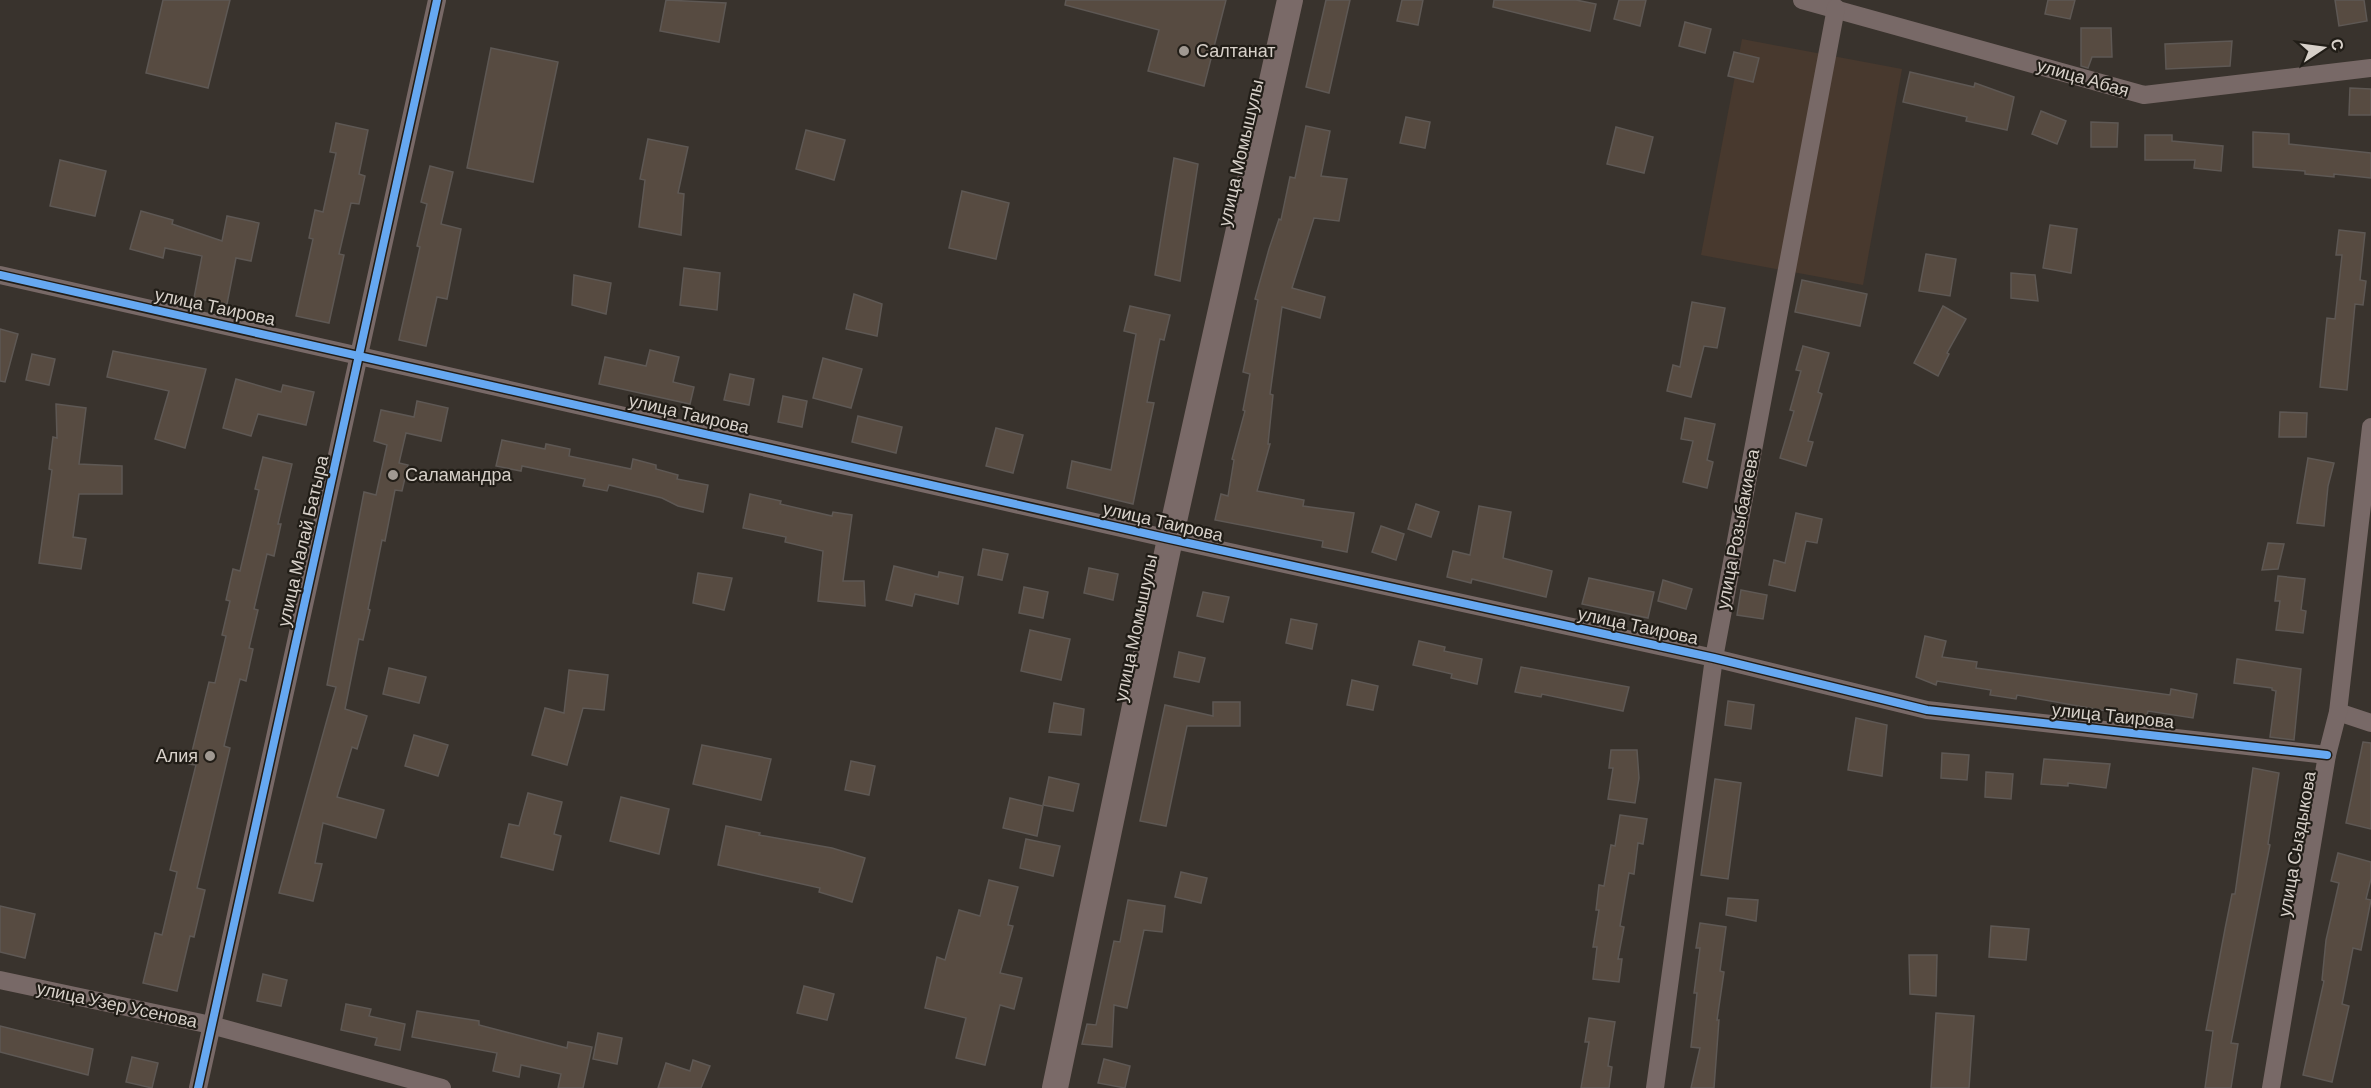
<svg xmlns="http://www.w3.org/2000/svg" width="2371" height="1088" viewBox="0 0 2371 1088" font-family="Barlow,sans-serif">
  <style>
    .commercial { fill: #48392e }
    .building { fill: #574b41; stroke: #5e5854; stroke-width: 1.5 }
    .lines { fill: none; stroke-linecap: round; stroke-linejoin: round }
    .street { stroke: #786967; stroke-width: 18 }
    .secondary { stroke: #7a6a68; stroke-width: 26 }
    .cycleway-casing { stroke: #211d17; stroke-width: 11 }
    .cycleway { stroke: #66a8f1; stroke-width: 8 }
    .poi-dot { fill: #a09992; stroke: #211d17; stroke-width: 2 }
    .labels { text-anchor: middle; stroke-width: 4.5; stroke-linejoin: round; paint-order: stroke }
    .poi-label { font-size: 18px; fill: #d7d0c9; stroke: #211d17; text-anchor: start }
    .street-label { font-size: 18px; fill: #d7d0c9; stroke: #211d17 }
  </style>
  <rect width="100%" height="100%" fill="#39332d"/>
  <polygon class="commercial" points="1742,39 1902,69 1863,285 1701,255"/>
  <g class="building">
    <polygon points="163,0 230,0 208,88 146,73"/>
    <polygon points="666,0 726,3 719,42 660,31"/>
    <polygon points="1066,0 1226,0 1204,86 1148,71 1159,30 1065,5"/>
    <polygon points="1326,0 1350,0 1329,93 1306,87"/>
    <polygon points="1402,0 1423,0 1418,25 1397,21"/>
    <polygon points="1494,0 1576,0 1596,4 1590,31 1493,7"/>
    <polygon points="1619,0 1646,0 1640,26 1614,19"/>
    <polygon points="2048,0 2075,0 2070,19 2045,14"/>
    <polygon points="2335,0 2364,0 2367,21 2339,26"/>
    <polygon points="1685,22 1711,29 1705,53 1679,46"/>
    <polygon points="2081,28 2111,28 2112,57 2092,57 2088,68 2081,66"/>
    <polygon points="2232,41 2230,66 2166,69 2165,44"/>
    <polygon points="491,48 558,62 533,182 467,168"/>
    <polygon points="1734,52 1759,58 1753,82 1728,76"/>
    <polygon points="1910,72 1974,87 1975,83 2014,97 2007,130 1966,121 1967,117 1903,102"/>
    <polygon points="2350,88 2371,89 2371,115 2349,115"/>
    <polygon points="2041,111 2066,121 2057,144 2032,134"/>
    <polygon points="1406,117 1430,122 1425,148 1400,143"/>
    <polygon points="2091,122 2118,123 2117,147 2091,147"/>
    <polygon points="336,123 368,130 359,174 365,176 359,204 351,203 339,254 344,255 329,323 296,316 313,239 309,238 315,210 323,212 336,153 330,152"/>
    <polygon points="1306,126 1330,131 1321,176 1347,179 1339,221 1314,218 1292,288 1325,297 1320,318 1282,307 1270,394 1273,395 1268,444 1270,444 1257,491 1304,500 1303,506 1354,513 1347,552 1322,547 1323,541 1215,520 1221,494 1228,496 1234,460 1232,459 1245,411 1243,410 1250,374 1243,372 1258,300 1255,299 1269,249 1279,219 1281,220 1290,177 1295,178"/>
    <polygon points="1616,127 1653,137 1644,173 1607,164"/>
    <polygon points="806,130 845,140 834,180 796,169"/>
    <polygon points="2253,132 2289,134 2289,144 2371,153 2371,178 2334,174 2334,177 2305,174 2305,171 2253,167"/>
    <polygon points="2145,135 2172,135 2172,141 2223,146 2221,171 2194,168 2195,160 2145,160"/>
    <polygon points="648,139 688,147 678,193 684,194 681,235 639,227 645,180 640,179"/>
    <polygon points="1174,158 1198,164 1180,281 1155,275"/>
    <polygon points="60,160 106,171 95,216 50,206"/>
    <polygon points="430,166 453,172 441,224 461,229 447,299 437,297 426,346 399,340 420,247 417,246 427,204 421,202"/>
    <polygon points="962,191 1009,203 996,259 949,248"/>
    <polygon points="141,211 173,220 172,224 222,241 227,216 259,223 251,261 236,258 227,304 194,298 202,256 165,248 163,258 130,249"/>
    <polygon points="2050,225 2077,229 2071,273 2043,268"/>
    <polygon points="2339,230 2365,233 2360,280 2366,281 2363,305 2355,304 2347,390 2320,387 2327,318 2335,319 2342,255 2336,255"/>
    <polygon points="1926,254 1956,259 1950,296 1919,291"/>
    <polygon points="684,268 720,273 717,310 680,305"/>
    <polygon points="2011,273 2035,275 2038,301 2011,298"/>
    <polygon points="574,275 611,283 606,314 572,305"/>
    <polygon points="1802,280 1867,294 1860,326 1795,312"/>
    <polygon points="854,294 882,304 877,336 846,329"/>
    <polygon points="1692,302 1725,308 1717,348 1704,346 1691,397 1667,391 1673,365 1680,367"/>
    <polygon points="1130,306 1170,315 1164,340 1160,339 1147,402 1154,403 1133,504 1067,488 1072,461 1111,470 1136,334 1124,331"/>
    <polygon points="1943,306 1966,319 1947,353 1949,354 1938,376 1914,363"/>
    <polygon points="0,329 18,334 5,382 0,381"/>
    <polygon points="1803,346 1829,353 1818,392 1822,394 1808,441 1813,442 1806,466 1780,458 1794,411 1790,410 1801,371 1796,370"/>
    <polygon points="650,350 679,357 673,382 694,387 690,404 599,384 605,357 646,366"/>
    <polygon points="113,351 206,369 185,448 155,439 169,391 107,377"/>
    <polygon points="32,354 55,359 49,385 26,380"/>
    <polygon points="823,358 862,369 851,408 813,398"/>
    <polygon points="730,374 754,379 749,405 724,400"/>
    <polygon points="236,379 281,392 283,385 314,392 306,425 258,414 251,436 223,428"/>
    <polygon points="783,396 807,401 802,427 778,422"/>
    <polygon points="417,401 448,408 441,441 406,433 399,463 408,465 402,491 395,490 385,541 382,540 368,609 370,610 363,640 359,639 345,709 367,716 357,749 352,747 337,797 384,810 376,838 323,823 315,863 322,864 313,901 279,893 336,687 327,685 364,492 376,495 387,445 374,441 381,410 414,417"/>
    <polygon points="56,404 86,408 79,464 122,466 122,494 79,494 73,537 86,539 81,569 39,563 52,470 49,469 53,437 57,438"/>
    <polygon points="2280,412 2307,413 2306,437 2279,437"/>
    <polygon points="858,416 902,427 896,453 852,442"/>
    <polygon points="1685,418 1715,424 1707,460 1713,462 1707,488 1683,482 1693,441 1681,439"/>
    <polygon points="996,428 1023,435 1013,473 986,466"/>
    <polygon points="502,440 545,449 546,444 570,449 569,456 631,469 633,459 656,465 656,469 678,475 677,479 708,485 703,512 678,506 662,498 609,485 607,491 583,486 585,479 522,466 521,471 496,466"/>
    <polygon points="263,457 292,464 278,524 281,524 274,556 267,554 254,609 258,610 249,648 253,649 246,681 240,679 224,746 230,748 197,888 205,890 194,937 190,936 177,991 143,983 155,933 162,935 177,872 170,870 196,765 189,764 209,682 215,683 226,636 222,635 230,601 226,600 233,569 240,571 259,490 255,489"/>
    <polygon points="2308,458 2334,463 2328,486 2324,526 2297,523"/>
    <polygon points="750,494 781,501 780,504 832,516 833,512 852,515 843,581 864,581 865,606 818,601 823,551 785,542 786,537 743,528"/>
    <polygon points="1416,504 1439,512 1431,537 1408,529"/>
    <polygon points="1479,506 1511,512 1503,558 1552,571 1546,597 1472,579 1471,583 1447,577 1453,551 1470,555"/>
    <polygon points="1796,513 1822,519 1817,543 1806,541 1795,591 1769,585 1774,560 1785,563"/>
    <polygon points="1381,526 1404,534 1396,560 1372,552"/>
    <polygon points="2268,543 2284,544 2278,569 2262,570"/>
    <polygon points="983,549 1008,554 1002,580 978,575"/>
    <polygon points="894,566 938,577 939,572 963,577 958,604 915,594 912,606 886,600"/>
    <polygon points="1089,568 1118,574 1113,600 1084,593"/>
    <polygon points="698,573 732,578 724,610 693,603"/>
    <polygon points="2278,576 2305,579 2301,610 2306,611 2303,633 2276,630 2280,601 2275,601"/>
    <polygon points="1589,578 1654,592 1648,618 1582,604"/>
    <polygon points="1663,580 1692,589 1686,609 1658,601"/>
    <polygon points="1024,587 1048,592 1043,618 1019,613"/>
    <polygon points="1741,590 1767,595 1763,619 1737,615"/>
    <polygon points="1203,592 1229,597 1223,622 1197,616"/>
    <polygon points="1291,619 1317,624 1312,649 1286,643"/>
    <polygon points="1030,630 1070,639 1061,680 1021,671"/>
    <polygon points="1925,636 1946,641 1942,657 1977,662 1976,668 2170,695 2171,689 2197,694 2193,718 2148,711 2146,718 2017,695 2016,699 1990,695 1991,690 1937,681 1936,685 1916,677"/>
    <polygon points="1419,641 1445,647 1444,651 1482,659 1477,684 1451,678 1452,674 1413,665"/>
    <polygon points="1179,652 1205,658 1199,682 1174,677"/>
    <polygon points="2237,659 2301,669 2294,740 2270,737 2276,691 2272,690 2272,688 2234,683"/>
    <polygon points="1521,667 1629,687 1623,711 1542,694 1541,697 1515,692"/>
    <polygon points="389,668 426,677 419,703 383,694"/>
    <polygon points="569,670 608,675 604,710 583,708 567,765 532,755 545,708 564,713"/>
    <polygon points="1352,680 1378,686 1373,710 1347,705"/>
    <polygon points="1728,701 1754,705 1751,729 1725,725"/>
    <polygon points="1213,702 1240,702 1240,726 1187,726 1166,826 1140,821 1165,705 1213,716"/>
    <polygon points="1054,703 1084,709 1081,735 1049,732"/>
    <polygon points="1856,718 1887,725 1882,776 1848,770"/>
    <polygon points="414,735 448,745 438,776 405,766"/>
    <polygon points="2363,742 2371,743 2371,829 2346,823"/>
    <polygon points="702,745 771,759 761,800 693,784"/>
    <polygon points="1611,750 1637,750 1639,778 1635,803 1608,799 1613,768 1609,768"/>
    <polygon points="1942,753 1969,755 1967,780 1941,778"/>
    <polygon points="2044,759 2110,764 2106,788 2068,783 2068,786 2041,784"/>
    <polygon points="851,761 875,766 869,795 845,790"/>
    <polygon points="2253,768 2279,773 2268,844 2270,845 2231,1043 2238,1044 2231,1088 2205,1088 2213,1031 2206,1030 2225,929 2232,894 2235,894"/>
    <polygon points="1986,772 2013,774 2011,799 1985,797"/>
    <polygon points="1049,777 1079,784 1073,811 1043,805"/>
    <polygon points="1715,779 1741,783 1728,879 1701,875"/>
    <polygon points="528,793 562,802 554,834 561,836 553,870 501,857 509,824 519,826"/>
    <polygon points="621,797 669,809 659,854 610,841"/>
    <polygon points="1010,798 1043,806 1037,836 1003,828"/>
    <polygon points="1620,815 1647,819 1643,844 1638,843 1634,874 1629,873 1620,926 1624,927 1618,959 1622,959 1619,982 1593,979 1597,947 1593,947 1599,910 1596,910 1599,885 1604,886 1611,845 1615,846"/>
    <polygon points="726,826 760,833 759,835 832,848 865,858 852,902 819,892 820,888 718,865"/>
    <polygon points="1026,839 1060,846 1053,876 1020,868"/>
    <polygon points="2338,853 2371,862 2371,879 2366,899 2371,900 2361,950 2353,948 2342,1004 2349,1006 2332,1082 2303,1075 2324,981 2322,980 2326,940 2339,883 2331,881"/>
    <polygon points="1181,872 1207,878 1201,903 1175,897"/>
    <polygon points="989,880 1018,887 1008,925 1013,926 1000,973 1022,978 1014,1009 1000,1005 985,1065 956,1058 966,1018 925,1008 937,957 945,960 959,910 980,916"/>
    <polygon points="1728,898 1758,900 1756,921 1726,915"/>
    <polygon points="1128,900 1165,906 1162,932 1144,930 1127,1008 1114,1005 1112,1047 1082,1044 1087,1024 1096,1025 1114,941 1120,942"/>
    <polygon points="0,906 35,914 25,958 0,952"/>
    <polygon points="1700,923 1726,927 1720,971 1724,972 1717,1020 1719,1020 1714,1088 1691,1088 1700,1048 1691,1047 1697,993 1694,993 1700,948 1696,948"/>
    <polygon points="1991,926 2029,929 2026,960 1989,957"/>
    <polygon points="1909,955 1937,955 1936,996 1910,994"/>
    <polygon points="263,974 287,980 281,1006 257,1001"/>
    <polygon points="804,986 834,994 827,1020 797,1013"/>
    <polygon points="346,1004 371,1009 369,1016 405,1024 400,1050 375,1045 377,1038 341,1030"/>
    <polygon points="417,1011 479,1021 479,1025 567,1048 568,1042 592,1047 583,1088 558,1088 561,1074 521,1065 519,1077 493,1071 497,1053 412,1037"/>
    <polygon points="1936,1013 1974,1016 1969,1088 1931,1088"/>
    <polygon points="1589,1018 1615,1022 1608,1066 1612,1067 1609,1088 1581,1088 1589,1042 1585,1042"/>
    <polygon points="0,1026 93,1049 88,1075 0,1052"/>
    <polygon points="598,1033 622,1038 617,1064 593,1059"/>
    <polygon points="132,1057 158,1063 152,1088 126,1082"/>
    <polygon points="1104,1059 1130,1066 1125,1088 1098,1083"/>
    <polygon points="693,1060 710,1066 701,1088 658,1088 666,1063 690,1071"/>
  </g>
  <g class="lines">
    <g class="street">
      <polyline points="1802,0 2144,95 2371,68"/>
      <polyline points="0,275 1170,539 1714,658 1927,710 2327,755"/>
      <polyline points="2338,712 2371,723"/>
      <polyline points="0,980 211,1025 442,1088"/>
      <polyline points="198,1088 437,0"/>
      <polyline points="1655,1088 1714,658 1836,8"/>
      <polyline points="2271,1088 2327,755 2338,712 2371,427"/>
    </g>
    <polyline class="secondary" points="1055,1088 1170,539 1290,0"/>
    <g class="cycleway-casing">
      <g id="cycleway">
        <polyline points="0,275 1170,539 1714,658 1927,710 2327,755"/>
        <polyline points="198,1088 437,0"/>
      </g>
    </g>
    <use href="#cycleway" class="cycleway"/>
  </g>
  <g class="poi-dot">
    <circle cx="1184" cy="51" r="6"/>
    <circle cx="393" cy="475" r="6"/>
    <circle cx="210" cy="756" r="6"/>
  </g>
  <g class="labels">
    <g class="poi-label">
      <text x="1196" y="57">Салтанат</text>
      <text x="405" y="481">Саламандра</text>
      <text x="198" y="762" text-anchor="end">Алия</text>
    </g>
    <g class="street-label">
      <text transform="translate(2083 78) rotate(16)" y="6">улица Абая</text>
      <text transform="translate(1241 153) rotate(-77)" y="6">улица Момышулы</text>
      <text transform="translate(215 307) rotate(12)" y="6">улица Таирова</text>
      <text transform="translate(689 414) rotate(13)" y="6">улица Таирова</text>
      <text transform="translate(1163 522) rotate(13)" y="6">улица Таирова</text>
      <text transform="translate(1738 529) rotate(-79)" y="6">улица Розыбакиева</text>
      <text transform="translate(303 541) rotate(-77)" y="6">улица Малай Батыра</text>
      <text transform="translate(1638 626) rotate(12)" y="6">улица Таирова</text>
      <text transform="translate(1136 628) rotate(-78)" y="6">улица Момышулы</text>
      <text transform="translate(2113 716) rotate(6)" y="6">улица Таирова</text>
      <text transform="translate(2297 844) rotate(-80)" y="6">улица Сыздыкова</text>
      <text transform="translate(117 1005) rotate(12)" y="6">улица Узер Усенова</text>
    </g>
  </g>
  <g transform="translate(2323 48) rotate(77)" stroke="#211d17" stroke-width="4.5" paint-order="stroke">
  <path d="M0-4.5L10 22L0 15L-10 22Z" fill="#d7d0c9"/>
  <text y="-9" font-size="16" font-weight="bold" text-anchor="middle" fill="#d7d0c9">С</text>
  </g>
</svg>
